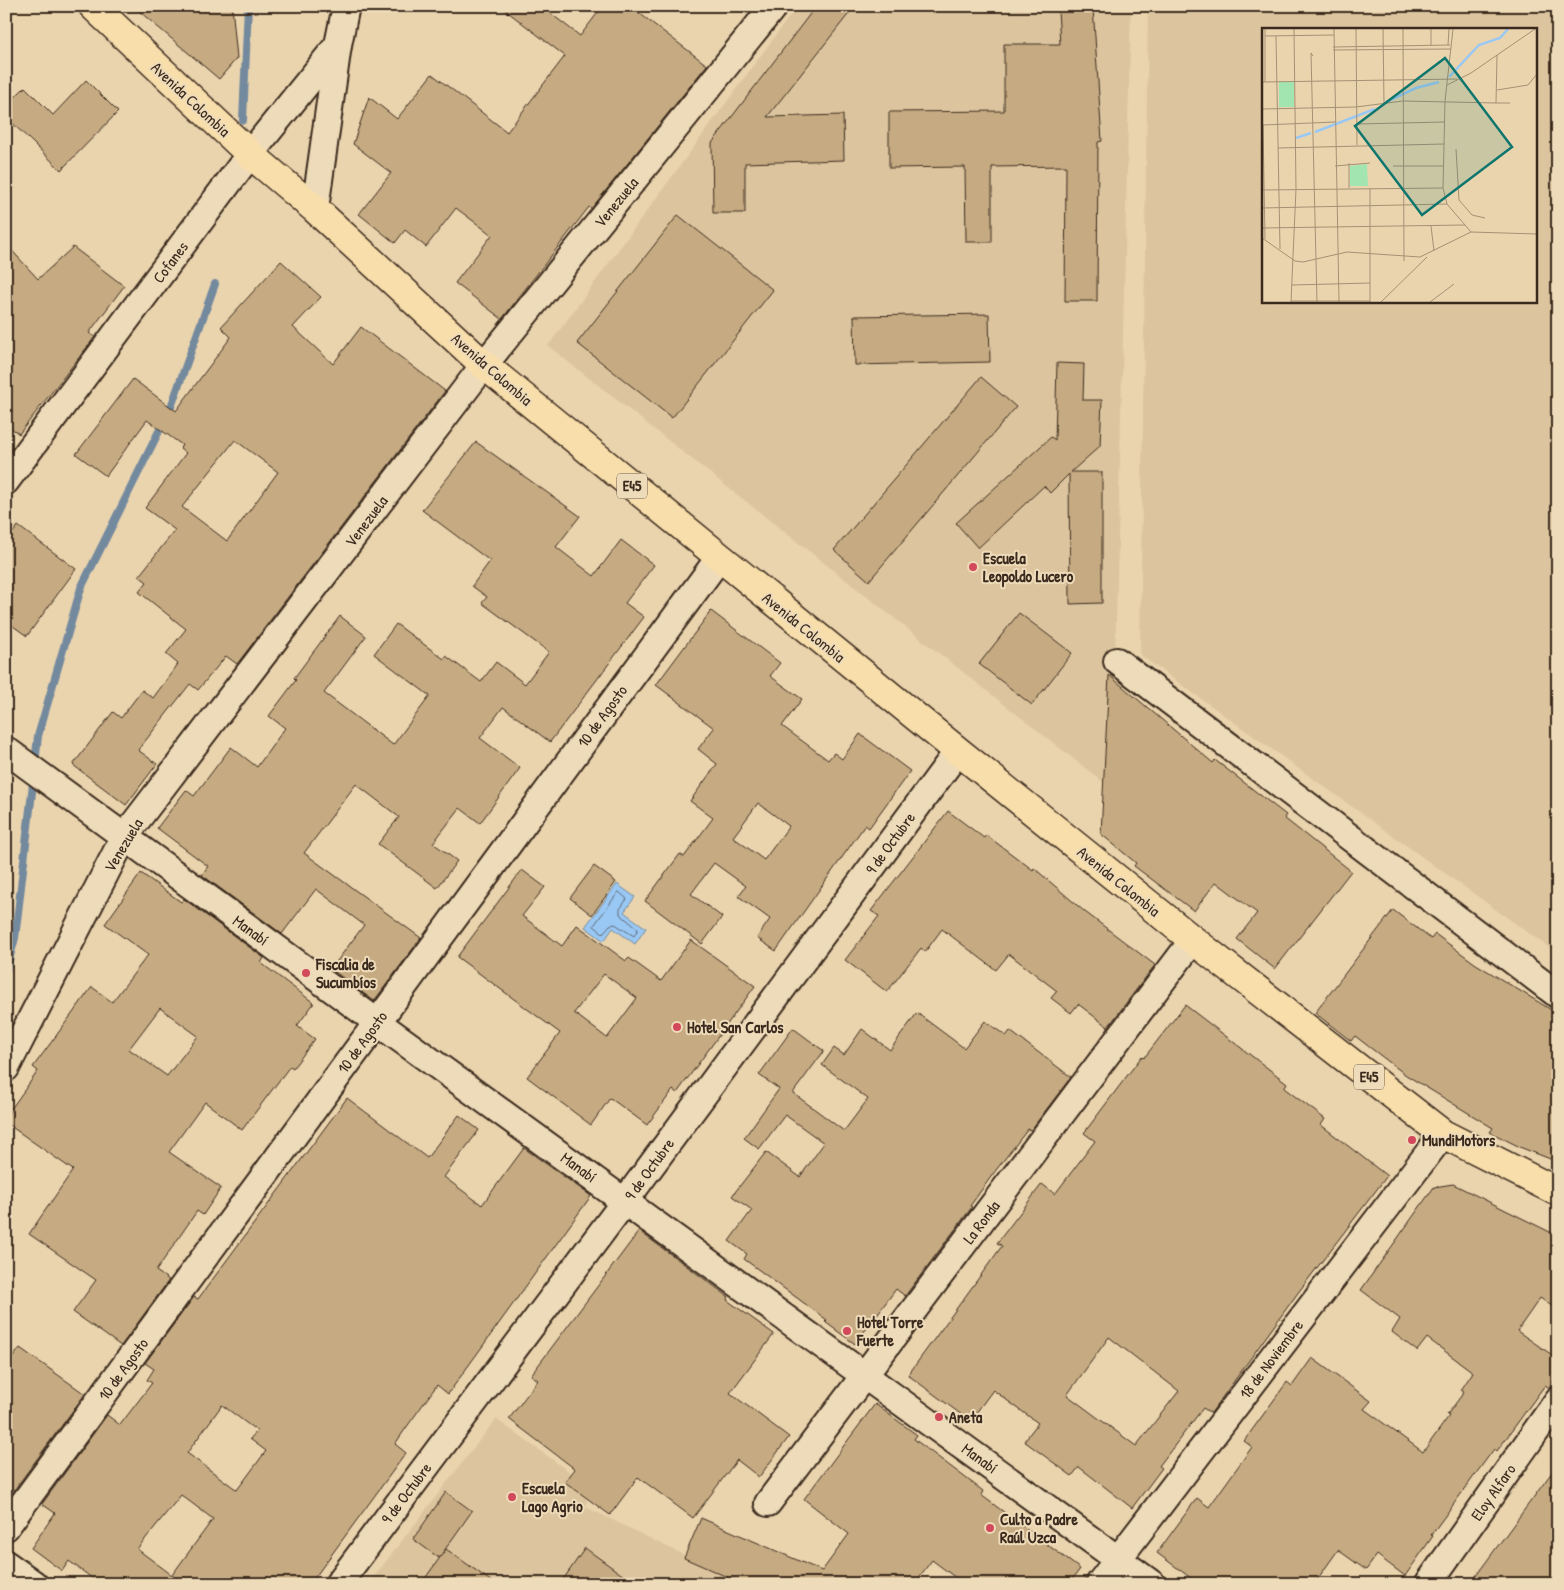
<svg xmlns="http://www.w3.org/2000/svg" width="1564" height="1590" viewBox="0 0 1564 1590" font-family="'Patrick Hand',sans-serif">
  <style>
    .built { fill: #dcc59e; fill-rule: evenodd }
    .water { fill: #99c8f4; stroke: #73899e }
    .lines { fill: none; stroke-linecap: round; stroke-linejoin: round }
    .shore { stroke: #616974; stroke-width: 1 }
    .stream { stroke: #73899e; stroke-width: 8 }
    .building { fill: #c6ab82; stroke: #3b2a1e; fill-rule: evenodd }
    .street-casing { stroke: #3b2a1e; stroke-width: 30 }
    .primary-casing { stroke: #3b2a1e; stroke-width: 31 }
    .street { stroke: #eedbb9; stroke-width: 26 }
    .primary { stroke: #f8deab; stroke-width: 28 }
    .poi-dot { fill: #d1495b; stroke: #eedbb9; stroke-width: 2 }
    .labels { text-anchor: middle; stroke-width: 4; stroke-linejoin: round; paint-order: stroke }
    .shield { fill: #eedbb9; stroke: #715f4c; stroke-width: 1 }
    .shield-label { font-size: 15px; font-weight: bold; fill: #3b2a1e }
    .street-label { font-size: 16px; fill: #3b2a1e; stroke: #eedbb9 }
    .poi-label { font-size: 16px; font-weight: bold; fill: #3b2a1e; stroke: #eedbb9; text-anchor: start }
    .inset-river { fill: none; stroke: #99c8f4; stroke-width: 2.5 }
    .inset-road { fill: none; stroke: #a49074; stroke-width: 1 }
    .view { fill: #0f766e; fill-opacity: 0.15; stroke: #0f766e; stroke-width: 2.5 }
    .inset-edge { fill: none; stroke: #3b2a1e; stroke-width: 2.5 }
  </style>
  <rect width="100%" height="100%" fill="#ead4ae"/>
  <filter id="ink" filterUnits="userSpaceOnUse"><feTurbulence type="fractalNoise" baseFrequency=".02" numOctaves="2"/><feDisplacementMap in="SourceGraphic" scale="10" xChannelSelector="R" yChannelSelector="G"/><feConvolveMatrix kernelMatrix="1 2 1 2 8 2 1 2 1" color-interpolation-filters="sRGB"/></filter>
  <g filter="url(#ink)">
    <g class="built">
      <polygon points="797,6 1131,6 1112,789 548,346"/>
      <path d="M 1148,6 L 1558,6 L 1558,954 L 1140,655 ZM 1263,29 L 1535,29 L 1535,301 L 1263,301 Z"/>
      <polygon points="496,1419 589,1486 586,1507 743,1584 380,1584 373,1578"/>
    </g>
    <polygon class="water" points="617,884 635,897 624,912 646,928 635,944 613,928 604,941 585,927"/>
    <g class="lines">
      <polygon class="shore" points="619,892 627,899 620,909 620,914 638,929 634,936 615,924 610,925 603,933 594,926"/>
      <g class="stream">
        <polyline points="243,120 248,6"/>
        <polyline points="35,764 38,736 81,588 171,407 215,284"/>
        <polyline points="6,971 15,938 34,775"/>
      </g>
    </g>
    <g class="building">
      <polygon points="133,6 232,6 237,58 219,79"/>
      <polygon points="500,6 541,6 580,36 603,6 630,6 707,65 591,209 589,207 502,319 455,283 492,235 456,208 426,247 405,230 395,243 359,214 391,173 353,144 369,97 397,119 432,74 507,132 565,56"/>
      <polygon points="816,6 855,6 767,117 843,115 844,160 745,163 745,213 713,213 712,143"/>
      <polygon points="1093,7 1102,141 1098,142 1097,301 1065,301 1066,166 992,167 992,242 966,242 965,167 889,168 889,112 1004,111 1004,44 1060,44 1058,10"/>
      <polygon points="86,80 118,112 61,170 6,117 6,106 25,87 53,115"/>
      <polygon points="678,215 773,290 672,418 577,343"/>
      <polygon points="6,244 38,279 73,247 124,286 89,333 95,337 19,434 6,424"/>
      <path d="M 281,261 L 321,297 L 293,327 L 333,364 L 361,327 L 445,391 L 237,664 L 226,656 L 198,690 L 190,684 L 138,750 L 157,764 L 126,805 L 73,765 L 113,712 L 121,718 L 142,690 L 153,698 L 178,664 L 166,654 L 186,629 L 139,592 L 147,582 L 139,576 L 175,530 L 145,508 L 186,453 L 180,448 L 182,445 L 147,420 L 106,476 L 76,454 L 133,379 L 176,411 L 231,337 L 221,327 ZM 235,440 L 278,472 L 227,541 L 182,507 Z"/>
      <polygon points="989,314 990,362 855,365 854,316"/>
      <polygon points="1057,363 1084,364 1083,400 1102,400 1100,446 1071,472 1102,472 1102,603 1070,604 1069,474 1050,493 1044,486 978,548 956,523 1051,437 1055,440"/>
      <polygon points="981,377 1016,407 869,581 834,550"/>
      <polygon points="476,442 580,516 556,547 594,576 621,540 654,565 625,603 644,617 550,742 503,707 480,738 520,768 480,823 460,808 433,843 457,861 437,888 378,844 399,817 356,784 304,853 421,938 374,1001 331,969 364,925 316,889 282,934 202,875 208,866 157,828 186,790 194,796 231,747 257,767 285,728 269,716 296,680 294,678 340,616 366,636 324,693 393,745 430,696 374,654 396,624 444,659 446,656 481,682 496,662 525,684 549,652 482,603 487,597 472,586 490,561 422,510"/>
      <polygon points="18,526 76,569 27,636 6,621 6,542"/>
      <path d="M 711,611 L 780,663 L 770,676 L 802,699 L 782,726 L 828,760 L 834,753 L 842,759 L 860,734 L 910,771 L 869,828 L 865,825 L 776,951 L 757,938 L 770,919 L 738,896 L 746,886 L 714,863 L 691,894 L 722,917 L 702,944 L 645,901 L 680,854 L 684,857 L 713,818 L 690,801 L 717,764 L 698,749 L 714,728 L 656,685 ZM 758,803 L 789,826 L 764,860 L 733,837 Z"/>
      <polygon points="1019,613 1072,653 1032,705 979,664"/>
      <polygon points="1109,675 1213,763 1215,760 1286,815 1284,818 1351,871 1275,969 1237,939 1257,913 1216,882 1194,911 1134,866 1136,863 1101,834"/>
      <polygon points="948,811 984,838 986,835 1033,870 1034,868 1085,912 1155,965 1108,1027 1078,1004 1071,1013 1051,998 1057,991 1009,954 996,970 942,929 925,952 921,948 887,992 845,960 879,916 871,911"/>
      <polygon points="594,866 616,882 592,915 570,898"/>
      <path d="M 522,870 L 545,887 L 522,916 L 562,946 L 577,925 L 626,961 L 629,958 L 661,981 L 691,940 L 755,986 L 677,1093 L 673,1090 L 647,1125 L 610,1098 L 591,1125 L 527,1077 L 560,1033 L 457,957 ZM 604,974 L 637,998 L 607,1038 L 574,1013 Z"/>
      <path d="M 141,873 L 181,902 L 184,899 L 264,958 L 261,963 L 314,1003 L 297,1026 L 315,1039 L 293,1068 L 290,1066 L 242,1130 L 205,1102 L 169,1152 L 221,1188 L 203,1215 L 197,1211 L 156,1271 L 169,1280 L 121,1346 L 73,1312 L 96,1280 L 29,1234 L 73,1170 L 6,1123 L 6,1116 L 38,1071 L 33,1067 L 92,987 L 112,1002 L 148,955 L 105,924 ZM 160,1008 L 198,1036 L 167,1076 L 129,1049 Z"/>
      <polygon points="1393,910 1431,939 1435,934 1476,964 1558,1014 1558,1162 1522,1148 1490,1132 1493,1128 1406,1075 1355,1036 1351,1041 1315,1013"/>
      <path d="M 1185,1005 L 1287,1083 L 1284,1088 L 1325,1119 L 1321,1125 L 1387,1176 L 1297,1294 L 1211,1413 L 1203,1408 L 1159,1466 L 1162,1468 L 1132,1508 L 1079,1467 L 1072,1476 L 1024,1441 L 1038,1423 L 993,1390 L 970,1421 L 908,1375 L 1002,1246 L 997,1243 L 1042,1184 L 1055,1194 L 1095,1141 L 1084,1133 L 1142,1056 L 1144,1058 ZM 1109,1337 L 1179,1391 L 1136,1446 L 1067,1395 Z"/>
      <polygon points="917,1013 964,1048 985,1021 1006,1036 1010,1031 1071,1077 1031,1130 1028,1129 993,1174 970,1206 972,1207 905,1296 896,1289 855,1344 825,1322 827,1320 744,1259 747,1254 729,1241 752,1210 732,1196 766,1152 800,1177 824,1143 785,1115 759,1149 744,1138 779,1089 759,1075 793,1028 824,1051 793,1093 844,1131 868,1099 822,1065 834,1048 844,1055 862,1029 890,1050"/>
      <path d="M 347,1098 L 427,1158 L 459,1115 L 479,1130 L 444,1177 L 482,1205 L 524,1148 L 591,1196 L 448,1394 L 437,1385 L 406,1428 L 395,1444 L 406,1453 L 310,1584 L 100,1584 L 69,1561 L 62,1571 L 31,1548 L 55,1513 L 42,1504 L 107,1415 L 120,1425 L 152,1383 L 147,1380 L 154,1369 L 145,1363 L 194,1297 L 198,1299 ZM 222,1405 L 257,1431 L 250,1439 L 266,1451 L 237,1490 L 187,1453 ZM 181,1495 L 213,1519 L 172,1575 L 137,1549 Z"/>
      <polygon points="1453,1184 1558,1236 1558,1310 1540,1298 1517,1331 1558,1359 1558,1375 1549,1388 1545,1385 1497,1451 1494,1449 1431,1535 1433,1536 1405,1576 1377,1555 1366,1570 1338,1550 1314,1584 1199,1584 1157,1553 1197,1498 1209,1507 1252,1447 1244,1441 1287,1382 1292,1386 1312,1358 1371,1401 1364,1409 1423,1452 1449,1416 1447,1415 1464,1392 1461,1390 1473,1372 1427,1338 1417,1351 1392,1332 1400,1319 1361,1290 1434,1187"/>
      <polygon points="639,1231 729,1297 727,1300 774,1334 730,1393 789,1437 759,1477 737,1460 693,1518 638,1477 610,1515 565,1482 575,1469 509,1419 538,1380 531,1375"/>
      <polygon points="20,1348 85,1394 6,1501 6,1366"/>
      <polygon points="875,1404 917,1435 914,1439 983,1491 981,1495 1080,1569 1069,1584 964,1584 932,1560 914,1584 743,1584 684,1558 701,1518 822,1571 849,1534 804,1499"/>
      <polygon points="1558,1464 1558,1584 1470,1584 1497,1547"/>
      <polygon points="446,1492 472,1511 439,1558 413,1539"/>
      <polygon points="585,1548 635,1584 560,1584"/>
      <polygon points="446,1549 495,1584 421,1584"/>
    </g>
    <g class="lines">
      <g class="street-casing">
        <g id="street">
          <polyline points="315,209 338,45 346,6"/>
          <polyline points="6,481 250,154 338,45"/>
          <polyline points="1117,661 1558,995"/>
          <polyline points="6,750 377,1022 1152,1584"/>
          <polyline points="6,1068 124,837 484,365 774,6"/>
          <polyline points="768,1503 1193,940"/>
          <polyline points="6,1527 719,558"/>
          <polyline points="6,1564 34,1584"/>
          <polyline points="338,1584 625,1201 958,751"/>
          <polyline points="1099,1584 1443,1134"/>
          <polyline points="1428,1584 1558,1400"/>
        </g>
      </g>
      <g class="primary-casing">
        <polyline id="primary" points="93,6 250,154 315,209 484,365 958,751 1193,940 1443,1134 1558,1192"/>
      </g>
      <use href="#street" class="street"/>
      <use href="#primary" class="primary"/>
    </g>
  </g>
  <g class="poi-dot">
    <circle cx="973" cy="567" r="5"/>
    <circle cx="306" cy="973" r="5"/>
    <circle cx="677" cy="1027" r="5"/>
    <circle cx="1412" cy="1140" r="5"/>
    <circle cx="847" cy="1331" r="5"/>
    <circle cx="939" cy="1417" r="5"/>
    <circle cx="512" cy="1497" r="5"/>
    <circle cx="990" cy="1528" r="5"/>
  </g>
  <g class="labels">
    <g class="shield">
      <rect x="617" y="473.5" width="30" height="25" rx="4"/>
      <rect x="1354" y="1064.5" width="30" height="25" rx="4"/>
    </g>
    <g class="shield-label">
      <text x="632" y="491">E45</text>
      <text x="1369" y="1082">E45</text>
    </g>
    <g class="street-label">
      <text transform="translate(191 99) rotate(43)" y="6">Avenida Colombia</text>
      <text transform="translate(616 202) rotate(-51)" y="6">Venezuela</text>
      <text transform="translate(170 262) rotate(-53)" y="6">Cofanes</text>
      <text transform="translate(492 369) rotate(41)" y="6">Avenida Colombia</text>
      <text transform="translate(366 521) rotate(-53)" y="6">Venezuela</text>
      <text transform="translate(804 627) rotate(39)" y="6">Avenida Colombia</text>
      <text transform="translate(602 716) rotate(-54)" y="6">10 de Agosto</text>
      <text transform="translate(890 843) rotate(-54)" y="6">9 de Octubre</text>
      <text transform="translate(123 845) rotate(-59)" y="6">Venezuela</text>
      <text transform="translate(1119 881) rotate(39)" y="6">Avenida Colombia</text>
      <text transform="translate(251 930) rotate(36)" y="6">Manabí</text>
      <text transform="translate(362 1042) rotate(-54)" y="6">10 de Agosto</text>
      <text transform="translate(579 1167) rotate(36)" y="6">Manabí</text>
      <text transform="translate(649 1169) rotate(-54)" y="6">9 de Octubre</text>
      <text transform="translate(981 1222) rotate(-53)" y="6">La Ronda</text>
      <text transform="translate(1271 1359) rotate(-53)" y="6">18 de Noviembre</text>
      <text transform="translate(123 1369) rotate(-54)" y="6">10 de Agosto</text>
      <text transform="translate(980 1458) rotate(36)" y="6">Manabí</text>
      <text transform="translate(1493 1492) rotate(-55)" y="6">Eloy Alfaro</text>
      <text transform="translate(406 1493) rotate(-53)" y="6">9 de Octubre</text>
    </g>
    <g class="poi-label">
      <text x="983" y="564">Escuela<tspan x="983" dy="18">Leopoldo Lucero</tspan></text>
      <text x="316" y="970">Fiscalia de<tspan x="316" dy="18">Sucumbíos</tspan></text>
      <text x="687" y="1033">Hotel San Carlos</text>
      <text x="1422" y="1146">MundiMotors</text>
      <text x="857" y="1328">Hotel Torre<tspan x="857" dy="18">Fuerte</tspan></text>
      <text x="949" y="1423">Aneta</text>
      <text x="522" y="1494">Escuela<tspan x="522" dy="18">Lago Agrio</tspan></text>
      <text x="1000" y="1525">Culto a Padre<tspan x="1000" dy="18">Raúl Uzca</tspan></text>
    </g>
  </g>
  <g transform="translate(1262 28)">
    <rect width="275" height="275" fill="#ead4ae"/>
    <path d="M 17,54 L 32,54 L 32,79 L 17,79 ZM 105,136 L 106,158 L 88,158 L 88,138 Z" fill="#a2e5b0"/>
    <path class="inset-river" d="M 187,49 L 217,17 L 238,10 L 246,1M 124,74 L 154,60 L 177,54M 53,104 L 113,81M 34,110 L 49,105"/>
    <path class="inset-road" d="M 3,1 L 3,54M 72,1 L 77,274M 94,1 L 95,117M 121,1 L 122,76M 141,1 L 142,233M 169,1 L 169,17M 191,1 L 183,73 L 181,160 L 185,176 L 209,204M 3,8 L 72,7M 14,8 L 18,221M 186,17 L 187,1M 71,19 L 188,17M 71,22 L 189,21M 235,27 L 234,75 L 248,75M 51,28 L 49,25 L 55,274M 0,54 L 195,51M 185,57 L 209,45 L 273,1M 235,62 L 266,57 L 275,46M 0,81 L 94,79 L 141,73 L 234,75M 95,96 L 183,94M 1,97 L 3,211M 1,97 L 73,94M 16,120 L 182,116M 194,121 L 197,172 L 210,187 L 223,190M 87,135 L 87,160M 73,138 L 108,135M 131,138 L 181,138M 0,162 L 181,160M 0,180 L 185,176M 169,198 L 172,223M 0,200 L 203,197M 0,210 L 33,233 L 41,234 L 85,224 L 158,229 L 209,204 L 275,206M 30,257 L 108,255M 29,273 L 108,273M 29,274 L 34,161 L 32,1M 108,274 L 108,160M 119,274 L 165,229M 168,274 L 192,256"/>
    <path class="view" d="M 183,30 L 250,119 L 160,187 L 93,98 Z"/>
    <rect width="275" height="275" class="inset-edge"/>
  </g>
  <rect width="1564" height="1590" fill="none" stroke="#eedbb9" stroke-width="25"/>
  <rect x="12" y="12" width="1539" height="1565" fill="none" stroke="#3b2a1e" stroke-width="2" filter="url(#ink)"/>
</svg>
